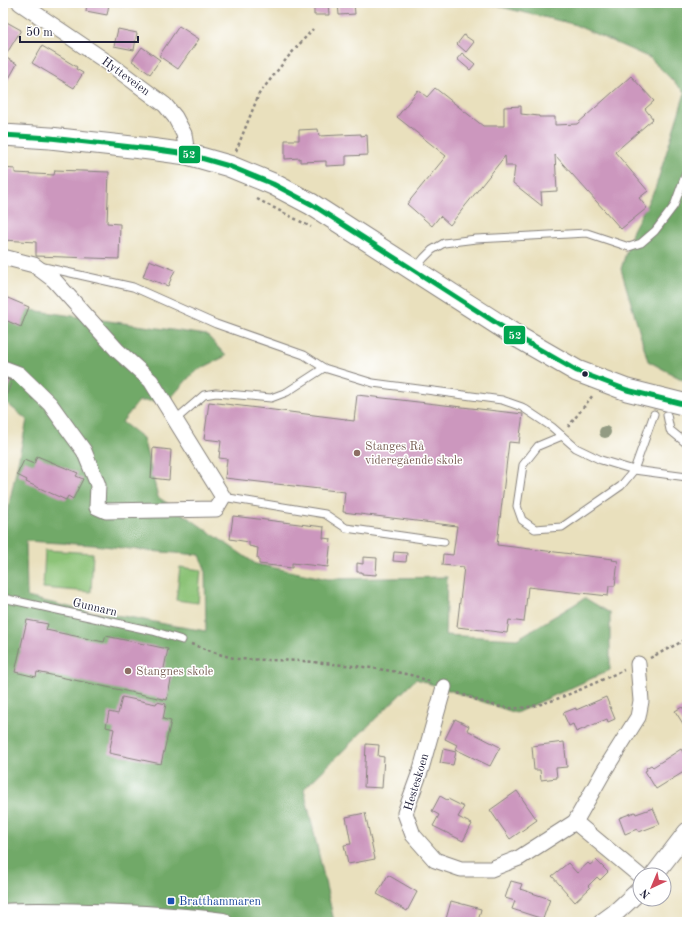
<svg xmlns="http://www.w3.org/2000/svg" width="690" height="925" viewBox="0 0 690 925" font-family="'Old Standard TT',serif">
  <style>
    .green { fill: #8cc377; stroke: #577259 }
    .forest { fill: #71a968; stroke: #4a6652; fill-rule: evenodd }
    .building { fill: #cc97be }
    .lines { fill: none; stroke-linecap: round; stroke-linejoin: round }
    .service-casing { stroke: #86817c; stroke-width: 9 }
    .minor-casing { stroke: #86817c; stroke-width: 17 }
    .tertiary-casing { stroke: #86817c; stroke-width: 20 }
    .secondary-casing { stroke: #86817c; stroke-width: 23 }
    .path { stroke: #86817c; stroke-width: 2.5; stroke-dasharray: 3 3; stroke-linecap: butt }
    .service { stroke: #fff; stroke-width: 7 }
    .minor { stroke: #fff; stroke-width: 15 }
    .tertiary { stroke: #fff; stroke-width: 18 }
    .secondary { stroke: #fff; stroke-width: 21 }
    .bus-1-casing { stroke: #fff; stroke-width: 8 }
    .bus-1 { stroke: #00a651; stroke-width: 5 }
    .tree { fill: #939b83 }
    .bus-dot { fill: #22223b; stroke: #fff; stroke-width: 1.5 }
    .education-dot { fill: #8d6e63; stroke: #fff; stroke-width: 1.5 }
    .transit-dot { fill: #1a4fb4; stroke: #fff; stroke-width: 1.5 }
    .labels { text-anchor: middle; stroke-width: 3; stroke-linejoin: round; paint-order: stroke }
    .street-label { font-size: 12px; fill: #22223b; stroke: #fff }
    .education-label { font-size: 12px; fill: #785e54; stroke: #fff; text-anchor: start }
    .transit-label { font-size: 12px; fill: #164399; stroke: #fff; text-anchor: start }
    .line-badge { stroke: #fff; stroke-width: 1.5 }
    .badge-label { font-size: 11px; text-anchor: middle; font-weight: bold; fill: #fff }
  </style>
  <rect width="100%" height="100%" fill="#fff"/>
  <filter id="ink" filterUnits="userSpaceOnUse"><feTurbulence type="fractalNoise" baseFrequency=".025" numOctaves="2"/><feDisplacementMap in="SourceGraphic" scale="8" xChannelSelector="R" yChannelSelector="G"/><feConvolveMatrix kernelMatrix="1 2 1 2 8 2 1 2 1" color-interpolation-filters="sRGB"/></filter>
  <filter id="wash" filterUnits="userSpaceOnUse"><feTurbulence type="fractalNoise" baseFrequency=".012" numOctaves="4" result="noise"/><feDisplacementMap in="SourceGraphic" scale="16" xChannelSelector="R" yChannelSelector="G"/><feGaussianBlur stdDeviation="0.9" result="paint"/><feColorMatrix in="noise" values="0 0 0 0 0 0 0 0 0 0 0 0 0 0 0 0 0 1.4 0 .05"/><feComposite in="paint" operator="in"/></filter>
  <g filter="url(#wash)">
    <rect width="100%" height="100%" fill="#e9e0bd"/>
    <g class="green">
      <polygon points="45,550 93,553 91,592 43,588"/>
      <polygon points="180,567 201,570 198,603 176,600"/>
    </g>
    <g class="forest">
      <polygon points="469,3 687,3 687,380 683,380 648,361 621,269 633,230 655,189 685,93 650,58 573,24 492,5"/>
      <path d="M 3,306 L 207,335 L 226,356 L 194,372 L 168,401 L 139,401 L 122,422 L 143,438 L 158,497 L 256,564 L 328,579 L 447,577 L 445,635 L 517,639 L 585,598 L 610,613 L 610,670 L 516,713 L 416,679 L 304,789 L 334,921 L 135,919 L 135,922 L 3,922 L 3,532 L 27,420 L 3,400 ZM 26,541 L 94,545 L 149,551 L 200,555 L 205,569 L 206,631 L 170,625 L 129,617 L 90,612 L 27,597 Z"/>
    </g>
    <g id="blocks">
      <g class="building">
        <polygon points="87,3 126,3 126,7 109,4 107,15 86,11"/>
        <polygon points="314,3 328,3 329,15 314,15"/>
        <polygon points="338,3 354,3 355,14 339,15"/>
        <polygon points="615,3 626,3 618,8"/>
        <polygon points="3,20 21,30 7,53 3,51"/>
        <polygon points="179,26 199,39 178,69 159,56"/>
        <polygon points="118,29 137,33 134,50 114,46"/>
        <polygon points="464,35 474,42 466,52 457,44"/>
        <polygon points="42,46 77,67 76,69 83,73 74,88 32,63"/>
        <polygon points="142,47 160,60 150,74 132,61"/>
        <polygon points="462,53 475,64 470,70 457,59"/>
        <polygon points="3,56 17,64 7,82 3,79"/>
        <polygon points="631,76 654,101 645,109 653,119 615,152 648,191 639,198 647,208 621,229 555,155 557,191 541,192 542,206 513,183 515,166 506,166 505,156 450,225 440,216 432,226 407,204 446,156 397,117 418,90 427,97 435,88 483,126 504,126 504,107 521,106 521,114 539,116 539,117 555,117 555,125 577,124"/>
        <polygon points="318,129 319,136 361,134 361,136 367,135 368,155 346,156 346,165 326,166 326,161 300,162 300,158 285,159 285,140 299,140 299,130"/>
        <polygon points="3,168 15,169 15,173 54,175 55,170 109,172 107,223 120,224 119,259 36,256 36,242 3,240"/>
        <polygon points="149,260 175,270 168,286 143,277"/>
        <polygon points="3,296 29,307 21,327 3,319"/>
        <polygon points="3,378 12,381 3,404"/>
        <polygon points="357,395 523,414 519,443 509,442 497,545 613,559 612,560 618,561 615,586 609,586 608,596 528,587 524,622 509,620 507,633 457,627 464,567 442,565 443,554 453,555 457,526 343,512 345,492 225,478 227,459 219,458 221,441 204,439 209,402 346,419 346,420 354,421"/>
        <polygon points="153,448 171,450 169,480 151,478"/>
        <polygon points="37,456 78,473 76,476 83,479 73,499 68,496 66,500 26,482 27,480 17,475 24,460 34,464"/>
        <polygon points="233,516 324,527 323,538 331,539 328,567 292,563 292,568 259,564 259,559 257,558 258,548 249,546 249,542 230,539"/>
        <polygon points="394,552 407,553 406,562 393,561"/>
        <polygon points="363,557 377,558 376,575 362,574 362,572 357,572 357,563 363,564"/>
        <polygon points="27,620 48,624 46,630 104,642 106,636 168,649 163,673 172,675 167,700 37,672 36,677 15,672"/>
        <polygon points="122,697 156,704 157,702 166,704 163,719 171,721 161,764 109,753 114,729 106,727 109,712 118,714"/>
        <polygon points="606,697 615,719 608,722 607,719 576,732 573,724 569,726 563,713 576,708 576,710"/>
        <polygon points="682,707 687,713 687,730 675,711"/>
        <polygon points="455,719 469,726 467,730 500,747 490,766 455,749 457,745 445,739"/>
        <polygon points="564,742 567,767 556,768 557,778 541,780 540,770 534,770 532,746"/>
        <polygon points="366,744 379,745 378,756 384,757 382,788 364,787"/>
        <polygon points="443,749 456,752 453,765 440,763"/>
        <polygon points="681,749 687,759 687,770 656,789 645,771 647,770 646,768 651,765 653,767"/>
        <polygon points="517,791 537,820 510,839 490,810"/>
        <polygon points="440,796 447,800 448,799 464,807 458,817 472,824 463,841 433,826 439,815 432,811"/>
        <polygon points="653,808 660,824 639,832 637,829 625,834 619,818 635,812 636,814"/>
        <polygon points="365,813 375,859 348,864 344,845 351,844 346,817"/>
        <polygon points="596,860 608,872 600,880 597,877 588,886 590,888 575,902 552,876 568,863 577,873 588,863 590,865"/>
        <polygon points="388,875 417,892 407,911 377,894"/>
        <polygon points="511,881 522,884 520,889 550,899 543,919 512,909 515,901 505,898"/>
        <polygon points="451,901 481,909 478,922 456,922 446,919"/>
      </g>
    </g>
  </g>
  <g filter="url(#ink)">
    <use href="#blocks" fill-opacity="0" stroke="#86817c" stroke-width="1"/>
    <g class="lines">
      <g class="service-casing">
        <g id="service">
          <polyline points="44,267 133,287 216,324 304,355 324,368 373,383 502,400 522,407 552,427 576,448 601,460 634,470 687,477"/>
          <polyline points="415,269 424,258 432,250 444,243 476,239 587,233 629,247 641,243 655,231 674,206 687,170"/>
          <polyline points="667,415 670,430 687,444"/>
          <polyline points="175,420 204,395 216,393 271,398 287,392 324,368"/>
          <polyline points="562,436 538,446 523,465 517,506 522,520 535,529 562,527 621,486 634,470 654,414"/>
          <polyline points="223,497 325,514 346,528 444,542"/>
          <polyline points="3,598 153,631 182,640"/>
        </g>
      </g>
      <g class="minor-casing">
        <g id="minor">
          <polyline points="20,3 110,64 165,105 175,117 184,134 187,154"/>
          <polyline points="3,257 34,265 54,280 117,350 151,381 223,497 216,509 106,511 97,507 98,485 84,451 50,404 19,374 3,368"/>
          <polyline points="444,687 421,769 405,813 413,835 435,860 461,869 491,869 519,858 575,822 604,771 638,717 641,701 638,664"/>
          <polyline points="575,822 640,876"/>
        </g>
      </g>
      <g class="tertiary-casing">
        <g id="tertiary">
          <polyline points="654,875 687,832"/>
          <path d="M 3,913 C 32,911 60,912 89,913 C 134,914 178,916 223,922"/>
          <polyline points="603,922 614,914 640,890"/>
        </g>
      </g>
      <g class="secondary-casing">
        <polyline id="secondary" points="3,135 50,138 150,149 187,154 229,166 273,184 311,204 518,337 577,371 627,390 687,405"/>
      </g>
      <g class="path">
        <polyline points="236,151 259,94 288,57 313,29"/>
        <polyline points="257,199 311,227"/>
        <polyline points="568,427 593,395"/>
        <polyline points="191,644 222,655 238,659 303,661 364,667 392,671 415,676 431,682"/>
        <polyline points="650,658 687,639"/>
        <path d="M 458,693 C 475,699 493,707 511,708 C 541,711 595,682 624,670"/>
      </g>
      <use href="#service" class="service"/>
      <use href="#minor" class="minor"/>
      <use href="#tertiary" class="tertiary"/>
      <use href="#secondary" class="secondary"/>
      <g class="bus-1-casing">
        <polyline id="bus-1" points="3,135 50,138 150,149 187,154 229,166 273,184 311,204 518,337 577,371 627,390 687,405"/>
      </g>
      <use href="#bus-1" class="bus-1"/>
    </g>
    <circle class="tree" cx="605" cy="432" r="6"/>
  </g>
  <circle class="bus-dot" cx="585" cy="374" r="3.5"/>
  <g class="education-dot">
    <circle cx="357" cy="453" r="4"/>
    <circle cx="128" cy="671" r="4"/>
  </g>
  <rect class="transit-dot" x="167" y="897" width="8" height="8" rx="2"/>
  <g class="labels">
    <g class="street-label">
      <text transform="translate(126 76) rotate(36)" y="4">Hytteveien</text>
      <text transform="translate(95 607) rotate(13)" y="4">Gunnarn</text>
      <text transform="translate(416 782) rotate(-73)" y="4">Hesteskoen</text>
    </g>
    <g class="education-label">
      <text x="365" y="450">Stanges Rå<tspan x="365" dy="14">videregående skole</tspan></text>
      <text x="136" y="675">Stangnes skole</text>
    </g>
    <g class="transit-label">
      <text x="179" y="905">Bratthammaren</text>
    </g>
  </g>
  <g class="line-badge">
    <rect x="178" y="145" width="23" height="19" rx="4" fill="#00a651"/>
    <rect x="503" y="325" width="23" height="20" rx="4" fill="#00a651"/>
  </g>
  <g class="badge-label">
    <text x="189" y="158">52</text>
    <text x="515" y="339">52</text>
  </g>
  <rect width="690" height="925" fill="none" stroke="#fff" stroke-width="16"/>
  <g transform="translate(652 887) rotate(224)"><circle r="19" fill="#ffffff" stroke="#a7a7b1"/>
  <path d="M0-3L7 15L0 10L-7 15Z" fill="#d1495b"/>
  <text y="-6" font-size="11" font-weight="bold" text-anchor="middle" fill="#22223b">N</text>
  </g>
  <path d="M20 36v6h118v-6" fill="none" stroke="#22223b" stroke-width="2"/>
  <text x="26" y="36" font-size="12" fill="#22223b" stroke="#ffffff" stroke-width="3" paint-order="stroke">50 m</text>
</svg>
